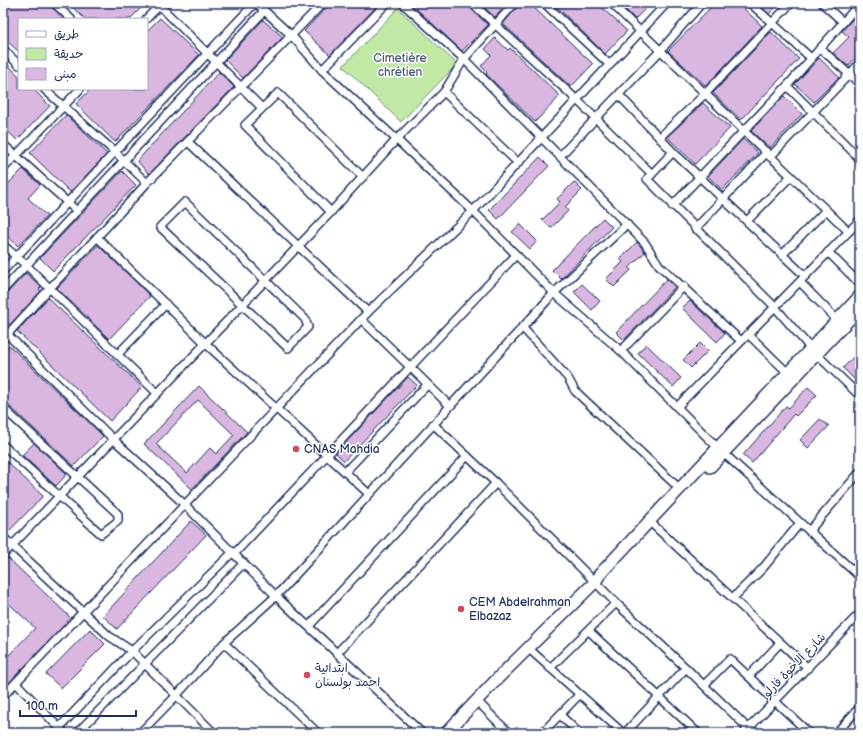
<svg xmlns="http://www.w3.org/2000/svg" width="863" height="736" viewBox="0 0 863 736" font-family="'Balsamiq Sans','Playpen Sans Arabic',sans-serif">
  <style>
    .green { fill: #c1e9a5; stroke: #6e8c82 }
    .building { fill: #dab7e1; stroke: #1b2f5e; fill-rule: evenodd }
    .lines { fill: none; stroke-linecap: round; stroke-linejoin: round }
    .street-casing { stroke: #1b2f5e; stroke-width: 10 }
    .primary-casing { stroke: #1b2f5e; stroke-width: 14 }
    .street { stroke: #fff; stroke-width: 7 }
    .primary { stroke: #fff; stroke-width: 11 }
    .poi-dot { fill: #d1495b; stroke: #fff; stroke-width: 1.5 }
    .labels { text-anchor: middle; stroke-width: 3; stroke-linejoin: round; paint-order: stroke }
    .park-label { font-size: 12px; fill: #445e70; stroke: #fff }
    .poi-label { font-size: 12px; fill: #1b2f5e; stroke: #fff; text-anchor: start }
    .street-label { font-size: 12px; fill: #1b2f5e; stroke: #fff }
  </style>
  <rect width="100%" height="100%" fill="#fff"/>
  <filter id="ink" filterUnits="userSpaceOnUse"><feTurbulence type="fractalNoise" baseFrequency=".025" numOctaves="2"/><feDisplacementMap in="SourceGraphic" scale="8" xChannelSelector="R" yChannelSelector="G"/><feConvolveMatrix kernelMatrix="1 2 1 2 8 2 1 2 1" color-interpolation-filters="sRGB"/></filter>
  <g filter="url(#ink)">
    <polygon class="green" points="398,8 457,64 401,122 343,66"/>
    <g class="building">
      <polygon points="3,3 49,3 64,19 19,19 19,52 3,37"/>
      <polygon points="68,3 146,3 130,19 85,19"/>
      <polygon points="331,3 380,3 330,55 304,31"/>
      <polygon points="410,3 467,3 469,7 488,25 462,51"/>
      <polygon points="479,3 508,3 495,17"/>
      <polygon points="520,3 529,3 593,64 571,87 503,24"/>
      <polygon points="553,3 597,3 627,31 605,54"/>
      <polygon points="619,3 651,3 635,19"/>
      <polygon points="715,3 738,3 762,26 706,86 668,51"/>
      <polygon points="757,3 780,3 769,14"/>
      <polygon points="860,11 860,53 848,66 833,53 849,37 842,31"/>
      <polygon points="160,18 199,55 115,142 76,104 91,89 147,89 147,31"/>
      <polygon points="263,20 283,37 243,78 225,60"/>
      <polygon points="771,32 799,59 741,120 713,93"/>
      <polygon points="495,38 508,50 510,48 560,96 535,122 486,74 487,72 481,66 491,55 485,49"/>
      <polygon points="819,58 839,77 814,102 795,84"/>
      <polygon points="3,60 19,76 19,89 33,89 50,106 17,140 3,127"/>
      <polygon points="219,72 234,87 149,174 137,161"/>
      <polygon points="784,96 802,114 770,148 751,131"/>
      <polygon points="703,103 730,128 695,164 667,137"/>
      <polygon points="66,115 107,154 70,192 30,153"/>
      <polygon points="743,139 758,153 722,190 708,176"/>
      <polygon points="540,157 549,166 498,219 489,210"/>
      <polygon points="23,169 40,185 28,198 47,216 18,246 3,232 3,189"/>
      <polygon points="122,171 136,185 53,271 40,258"/>
      <polygon points="574,182 582,190 565,207 568,211 551,228 542,220 560,202 557,199"/>
      <polygon points="603,218 612,227 561,279 552,270"/>
      <polygon points="520,224 537,241 530,249 512,232"/>
      <polygon points="637,242 645,252 629,268 631,270 614,287 606,279 623,262 620,259"/>
      <polygon points="98,245 150,296 109,339 57,288"/>
      <polygon points="26,273 41,287 39,289 41,291 10,325 7,322 3,326 3,295 7,293"/>
      <polygon points="667,279 675,287 624,340 616,332"/>
      <polygon points="582,284 600,301 592,310 574,292"/>
      <polygon points="48,298 142,387 110,421 17,331"/>
      <polygon points="690,301 725,333 717,342 682,308"/>
      <polygon points="700,343 708,351 691,368 683,360"/>
      <polygon points="646,344 681,378 673,387 638,353"/>
      <polygon points="9,345 103,436 74,466 3,400 3,351"/>
      <polygon points="860,350 860,385 843,368"/>
      <polygon points="408,377 417,385 344,461 336,453"/>
      <path d="M 199,386 L 247,432 L 192,489 L 144,444 ZM 198,400 L 234,435 L 216,454 L 210,448 L 187,473 L 156,444 Z"/>
      <polygon points="808,387 817,395 796,416 794,414 752,463 743,455 786,406 789,408"/>
      <polygon points="820,419 829,426 808,448 800,440"/>
      <polygon points="34,443 67,474 56,486 22,455"/>
      <polygon points="3,458 43,496 9,531 3,525"/>
      <polygon points="191,521 206,535 117,629 103,616"/>
      <polygon points="8,558 71,618 3,689 3,649 9,655 35,628 3,598 3,563"/>
      <polygon points="90,629 105,644 61,688 46,674"/>
    </g>
    <g class="lines">
      <g class="street-casing">
        <g id="street">
          <polyline points="54,3 71,19"/>
          <polyline points="157,3 262,108"/>
          <polyline points="256,3 292,36 322,70 473,211 554,293 621,351 718,448 860,577"/>
          <polyline points="402,3 464,59 645,243 659,265 741,341"/>
          <polyline points="472,3 577,100 652,174 673,152"/>
          <polyline points="544,3 610,65"/>
          <polyline points="611,3 848,231"/>
          <polyline points="750,3 811,58"/>
          <polyline points="822,3 843,22"/>
          <polyline points="146,19 162,3"/>
          <polyline points="820,48 860,84"/>
          <polyline points="3,49 19,65"/>
          <polyline points="322,70 387,3"/>
          <polyline points="787,86 860,159"/>
          <polyline points="44,89 115,152 147,183"/>
          <polyline points="444,92 518,163"/>
          <polyline points="619,95 673,152 805,276"/>
          <polyline points="660,137 706,93 791,3"/>
          <polyline points="188,142 368,312"/>
          <polyline points="3,144 77,211"/>
          <polyline points="561,155 661,50 702,3"/>
          <polyline points="770,157 860,63"/>
          <polyline points="3,169 80,89"/>
          <polyline points="652,174 647,179 775,307 811,349 860,396"/>
          <polygon points="185,202 305,319 308,327 288,348 160,227"/>
          <polyline points="672,206 787,86 860,3"/>
          <polyline points="331,212 245,125 278,93 363,177"/>
          <polyline points="747,221 791,176"/>
          <polyline points="695,229 767,152"/>
          <polyline points="97,237 205,343 369,494"/>
          <polyline points="3,245 26,265 157,393"/>
          <polyline points="828,252 860,284"/>
          <polyline points="782,255 826,210"/>
          <polyline points="3,271 255,3"/>
          <polyline points="800,282 837,320"/>
          <polyline points="3,290 264,11"/>
          <polyline points="361,319 450,406"/>
          <polyline points="522,327 568,378 575,391 680,489"/>
          <polyline points="7,334 113,439 184,504 276,596 422,733"/>
          <polyline points="748,334 790,375"/>
          <polyline points="3,339 147,183 323,3"/>
          <polyline points="621,351 684,286"/>
          <polyline points="117,355 166,304"/>
          <polyline points="677,407 860,220"/>
          <polyline points="3,408 118,514 118,521 101,534 3,445"/>
          <polyline points="433,424 496,483 616,603 686,668 753,733"/>
          <polyline points="346,471 427,385"/>
          <polyline points="649,521 808,668"/>
          <polyline points="809,531 860,472"/>
          <polyline points="3,537 109,636 132,651 214,733"/>
          <polyline points="234,554 516,255"/>
          <polyline points="3,555 331,212 396,140 444,92 464,59 515,3"/>
          <polyline points="733,598 763,568 800,523"/>
          <polyline points="309,626 467,456"/>
          <polyline points="589,631 698,733"/>
          <polyline points="224,643 318,733"/>
          <polyline points="528,648 623,733"/>
          <polyline points="337,653 496,483"/>
          <polyline points="550,668 616,603"/>
          <polyline points="749,676 780,643"/>
          <polyline points="16,683 64,733"/>
          <polyline points="704,685 730,659 809,733"/>
          <polyline points="3,696 368,312 473,211 667,3"/>
          <polyline points="476,700 509,733"/>
          <polyline points="560,715 579,733"/>
          <polyline points="59,728 132,651 233,552"/>
          <polyline points="77,733 244,563"/>
          <polyline points="140,733 176,696 224,643 276,596 554,293 627,224"/>
          <polyline points="542,733 579,695"/>
          <polyline points="625,733 686,668"/>
          <polyline points="744,733 860,613"/>
          <polyline points="836,733 860,707"/>
        </g>
      </g>
      <g class="primary-casing">
        <g id="primary">
          <polyline points="710,467 860,308"/>
          <polyline points="446,733 500,676 595,582 600,574 860,296"/>
        </g>
      </g>
      <use href="#street" class="street"/>
      <use href="#primary" class="primary"/>
    </g>
  </g>
  <g class="poi-dot">
    <circle cx="296" cy="449" r="4"/>
    <circle cx="461" cy="609" r="4"/>
    <circle cx="307" cy="675" r="4"/>
  </g>
  <g class="labels">
    <g class="park-label">
      <text x="400" y="62">Cimetière<tspan x="400" dy="14">chrétien</tspan></text>
    </g>
    <g class="poi-label">
      <text x="304" y="453">CNAS Mahdia</text>
      <text x="469" y="606">CEM Abdelrahman<tspan x="469" dy="14">Elbazaz</tspan></text>
      <text x="315" y="672">ابتدائية<tspan x="315" dy="14">احمد بولسنان</tspan></text>
    </g>
    <g class="street-label">
      <text transform="translate(794 665) rotate(-46)" y="4">شارع الاخوة فارلو</text>
    </g>
  </g>
  <rect width="863" height="736" fill="none" stroke="#fff" stroke-width="16"/>
  <rect x="8" y="8" width="847" height="720" fill="none" stroke="#1b2f5e" stroke-width="1.5" filter="url(#ink)"/>
  <rect x="18" y="18" width="130" height="72" fill="#ffffff" stroke="#a4acbf"/>
  <rect x="26" y="31" width="20" height="6" fill="#ffffff" stroke="#a4acbf"/>
  <text x="54" y="38" font-size="12" fill="#1b2f5e">طريق</text>
  <rect x="26" y="48" width="20" height="12" fill="#c1e9a5" stroke="#a4acbf"/>
  <text x="54" y="58" font-size="12" fill="#1b2f5e">حديقة</text>
  <rect x="26" y="68" width="20" height="12" fill="#dab7e1" stroke="#a4acbf"/>
  <text x="54" y="78" font-size="12" fill="#1b2f5e">مبنى</text>
  <path d="M20 710v6h116v-6" fill="none" stroke="#1b2f5e" stroke-width="2"/>
  <text x="26" y="710" font-size="12" fill="#1b2f5e" stroke="#ffffff" stroke-width="3" paint-order="stroke">100 m</text>
</svg>
